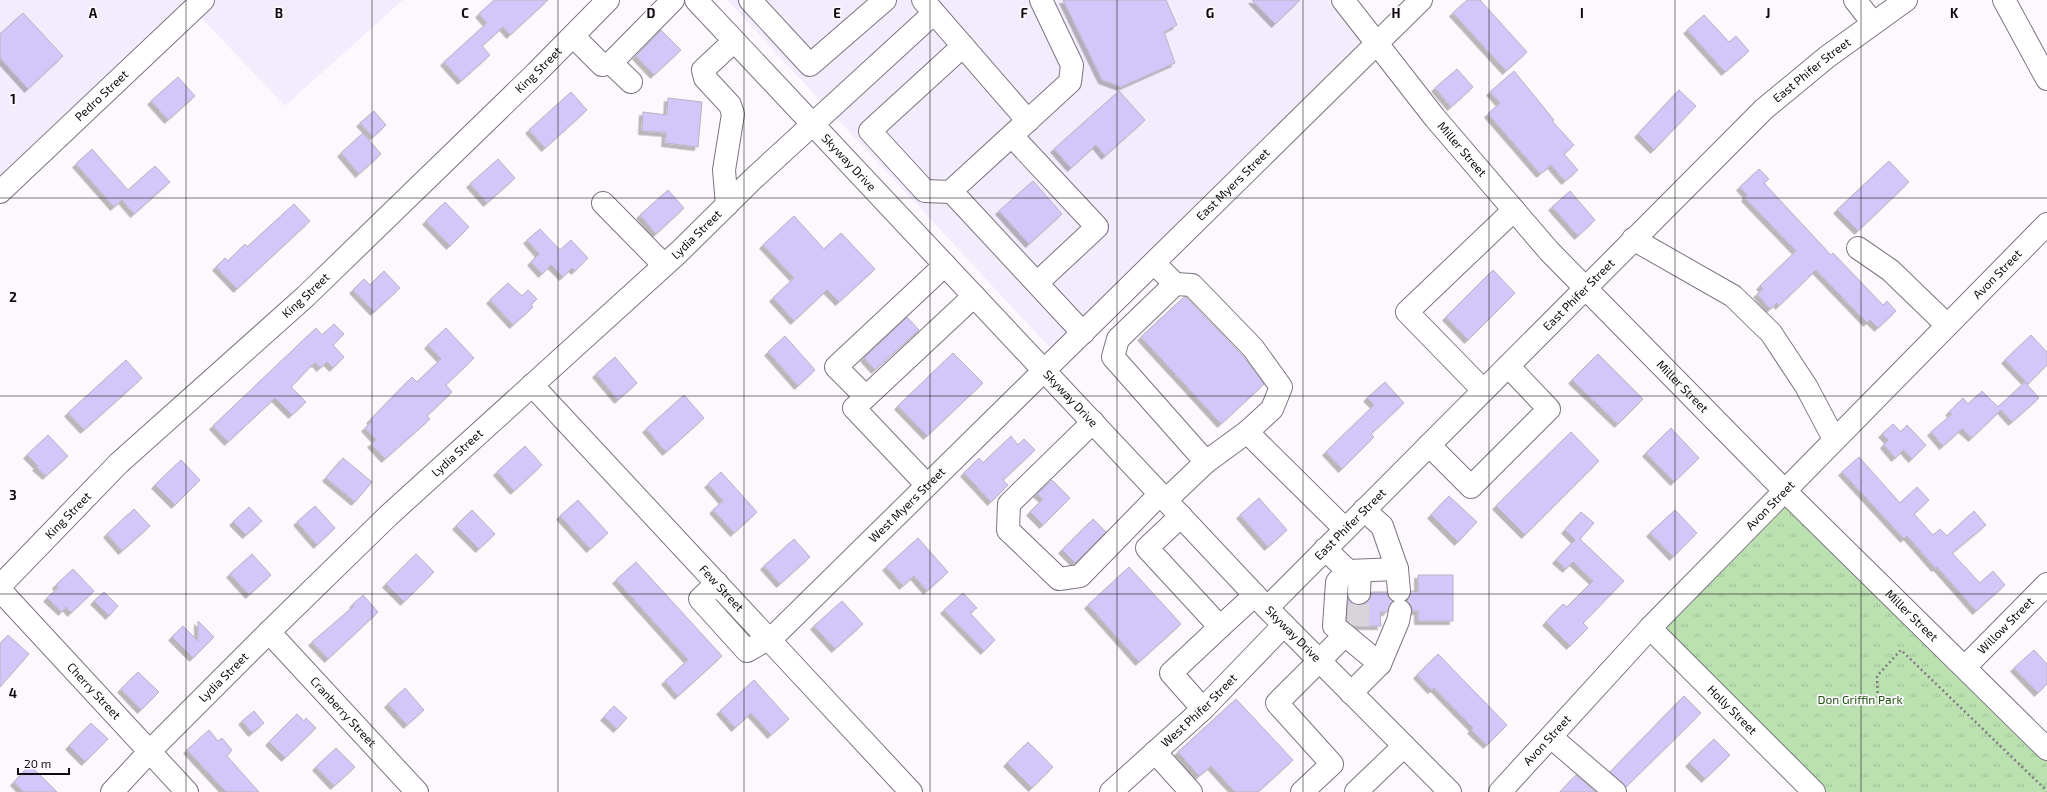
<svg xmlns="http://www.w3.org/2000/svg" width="2047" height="792" viewBox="0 0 2047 792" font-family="'Exo 2',sans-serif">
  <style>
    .commercial { fill: #f3ecfd }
    .park { fill: url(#park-tufts) }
    .building { fill: #d3c6f9; stroke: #b8b4c4; filter: url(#shadow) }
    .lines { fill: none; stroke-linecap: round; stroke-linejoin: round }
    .minor-tunnel { stroke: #d8d4da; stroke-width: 22; stroke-dasharray: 22 11; stroke-linecap: butt }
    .minor-casing { stroke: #7d7481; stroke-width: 24 }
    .major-casing { stroke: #7d7481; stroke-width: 24 }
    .path { stroke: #807c81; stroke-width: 2.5; stroke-dasharray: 2 3; stroke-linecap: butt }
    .minor { stroke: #fff; stroke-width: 22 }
    .major { stroke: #fff; stroke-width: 22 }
    .grid { fill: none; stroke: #0e0b0f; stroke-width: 1; stroke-opacity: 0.55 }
    .labels { text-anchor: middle; stroke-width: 3.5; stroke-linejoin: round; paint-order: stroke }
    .street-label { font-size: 12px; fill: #0e0b0f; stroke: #fcf8fe }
    .park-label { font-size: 12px; fill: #21570d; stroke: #fcf8fe }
    .grid-label { font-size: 13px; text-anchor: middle; font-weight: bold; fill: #0e0b0f; stroke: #fcf8fe; stroke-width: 3.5; stroke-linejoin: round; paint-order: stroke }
  </style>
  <defs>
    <pattern id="park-tufts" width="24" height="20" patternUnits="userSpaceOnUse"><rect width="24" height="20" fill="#bbe1b1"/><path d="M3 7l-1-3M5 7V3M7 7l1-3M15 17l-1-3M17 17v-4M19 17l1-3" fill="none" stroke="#a0c097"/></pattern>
    <filter id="shadow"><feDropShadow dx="-3.5" dy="3.5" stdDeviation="0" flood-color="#0004"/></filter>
  </defs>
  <rect width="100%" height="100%" fill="#fcf8fe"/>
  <g class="commercial">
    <polygon points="0,0 403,0 285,106 185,1 0,177"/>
    <polygon points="727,0 1334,0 1364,45 1050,348"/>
  </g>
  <polygon class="park" points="1784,497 2047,757 2047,792 1822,792 1658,627"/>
  <g class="building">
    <polygon points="494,0 548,0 510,35 503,27 482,46 490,55 461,81 444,62 487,23 479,14"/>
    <polygon points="1063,0 1166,0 1177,25 1164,32 1175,63 1121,87 1102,80"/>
    <polygon points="1252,0 1300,0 1275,24"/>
    <polygon points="1467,0 1480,0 1527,52 1506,71 1453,13"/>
    <polygon points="23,13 63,56 28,89 0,58 0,34"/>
    <polygon points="1704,15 1729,42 1736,36 1749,51 1725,72 1687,30"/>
    <polygon points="661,30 681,50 654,75 636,56"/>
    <polygon points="1457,69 1473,87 1451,107 1435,88"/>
    <polygon points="1514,71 1554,120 1552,121 1574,145 1564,154 1578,170 1565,181 1551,165 1540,174 1488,114 1500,103 1490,92"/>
    <polygon points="178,77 195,96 168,120 151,101"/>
    <polygon points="1679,90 1696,106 1654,150 1638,134"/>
    <polygon points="1119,91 1145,120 1105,156 1096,145 1071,168 1054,149"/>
    <polygon points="571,92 587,110 545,148 529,130"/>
    <polygon points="668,98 702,102 698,147 665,143 666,133 642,131 643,112 667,115"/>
    <polygon points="374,111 386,125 373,137 360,123"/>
    <polygon points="363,133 381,154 359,174 341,153"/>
    <polygon points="92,149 128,190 155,166 170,182 134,214 122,200 114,207 76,164"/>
    <polygon points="498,159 515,178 487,203 470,184"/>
    <polygon points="1889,161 1909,182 1858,231 1837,210"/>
    <polygon points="1759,169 1769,179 1764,183 1831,255 1833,253 1883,305 1887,301 1896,311 1878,328 1870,320 1867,323 1816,270 1779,306 1777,303 1770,309 1757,294 1763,289 1760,286 1796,251 1745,198 1747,195 1740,187"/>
    <polygon points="1033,181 1062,214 1029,244 999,211"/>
    <polygon points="668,190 684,208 656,234 640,215"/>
    <polygon points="1570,191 1595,220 1578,236 1552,207"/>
    <polygon points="445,202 469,227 450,246 426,221"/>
    <polygon points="294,204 310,221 237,289 216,267 225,258 228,261 245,244 247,247"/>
    <polygon points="794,216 824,249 841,233 875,269 839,302 827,290 794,321 773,298 794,278 763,245"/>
    <polygon points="540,229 560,250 571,240 588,258 575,271 572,268 563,277 551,265 542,274 531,262 539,254 527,240"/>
    <polygon points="1493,270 1515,293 1468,340 1446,317"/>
    <polygon points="384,271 400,288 374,312 353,290 364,279 370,285"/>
    <polygon points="508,283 522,296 528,290 537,299 531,305 533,307 513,325 490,300"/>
    <polygon points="1184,297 1186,297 1243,356 1264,384 1221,424 1141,337"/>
    <polygon points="907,317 919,330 875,370 864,358"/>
    <polygon points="334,324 344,334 333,345 344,357 333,368 327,362 320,368 316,363 313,364 291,387 306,402 292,415 275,398 228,442 213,426 316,328 322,335"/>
    <polygon points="446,328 474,358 446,385 452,392 427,416 430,419 385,459 371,444 376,440 365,428 372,422 370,420 412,377 417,382 441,359 428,345"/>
    <polygon points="2031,335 2047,352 2047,365 2028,384 2005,360"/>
    <polygon points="785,336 815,370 798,386 768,352"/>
    <polygon points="953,353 983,383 927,436 898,406"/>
    <polygon points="1598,354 1643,399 1618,424 1572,380"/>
    <polygon points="615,357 637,383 618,400 596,374"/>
    <polygon points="126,360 142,378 84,430 68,413"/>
    <polygon points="1385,382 1404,403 1371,434 1374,437 1342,469 1326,452 1374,405 1367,398"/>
    <polygon points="2025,382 2039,398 2012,422 2001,410 1972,438 1962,429 1943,446 1931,432 1952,414 1949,412 1963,398 1968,404 1982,391 1998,407"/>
    <polygon points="684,395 704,418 666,452 646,429"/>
    <polygon points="1893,424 1901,432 1907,425 1926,445 1912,459 1904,450 1895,458 1884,445 1888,440 1882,434"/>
    <polygon points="1671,428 1699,458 1674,482 1646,453"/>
    <polygon points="1571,432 1599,461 1525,535 1496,506"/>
    <polygon points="48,435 68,456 46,476 36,467 38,466 27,455"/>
    <polygon points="1011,436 1018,445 1024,439 1035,450 1003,480 1008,485 991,502 964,473 979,458 983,463"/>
    <polygon points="525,446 542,465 514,491 497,472"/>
    <polygon points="1859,457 1900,503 1917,487 1929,500 1914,514 1933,535 1940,529 1947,536 1974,511 1986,525 1952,553 1980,583 1993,571 2005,585 1976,611 1937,567 1935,568 1907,536 1904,539 1842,472"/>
    <polygon points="343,458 372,482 355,502 326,478"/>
    <polygon points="181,460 200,480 175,505 155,485"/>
    <polygon points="721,472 757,512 734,533 713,510 723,501 708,484"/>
    <polygon points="1052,480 1070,498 1043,525 1030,512 1043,499 1037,494"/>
    <polygon points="1449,496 1477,522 1458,542 1431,515"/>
    <polygon points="1259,498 1287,530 1268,547 1240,515"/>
    <polygon points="578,500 608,533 590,549 560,516"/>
    <polygon points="315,506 335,528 317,545 297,522"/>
    <polygon points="249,507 262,521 246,535 233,522"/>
    <polygon points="134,509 150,526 122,551 107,534"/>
    <polygon points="472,510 495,534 479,549 456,526"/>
    <polygon points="1675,510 1697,533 1673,557 1650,533"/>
    <polygon points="1581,512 1594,523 1580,539 1624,581 1583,623 1588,628 1570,646 1546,622 1563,604 1567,607 1593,581 1573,562 1566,569 1556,560 1575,540 1565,530"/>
    <polygon points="1093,519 1106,532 1075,563 1062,550"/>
    <polygon points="918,538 948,572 927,591 914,576 903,586 886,567"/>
    <polygon points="794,539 810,557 780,584 764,566"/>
    <polygon points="252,554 271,575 249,595 230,574"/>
    <polygon points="416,554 434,572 404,602 386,584"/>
    <polygon points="636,562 722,656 678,696 665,681 688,660 616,580"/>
    <polygon points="1129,567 1181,624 1139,662 1088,605"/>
    <polygon points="73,569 94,591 71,613 66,607 62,612 47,598 58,588 56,585"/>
    <polygon points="1418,575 1453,575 1453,621 1418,621 1418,611 1412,611 1412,607 1407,601 1411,591 1418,592"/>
    <polygon points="104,592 118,606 109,616 94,601"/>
    <polygon points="1372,592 1387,592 1389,598 1393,601 1387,612 1380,612 1381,626 1354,626 1347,620 1348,599 1353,604 1358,605 1364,604 1370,599"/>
    <polygon points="963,593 977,608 970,613 995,640 984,651 944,610"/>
    <polygon points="363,595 378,612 328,659 312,642 354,606 353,604"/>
    <polygon points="842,601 863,624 835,649 814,626"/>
    <polygon points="198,621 214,637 193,658 172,637 183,626 198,641"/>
    <polygon points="8,635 29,654 0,687 0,644"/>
    <polygon points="2034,650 2047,664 2047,684 2038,693 2014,668"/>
    <polygon points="1438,654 1507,725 1487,745 1471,730 1473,728 1434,688 1431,690 1417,675"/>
    <polygon points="138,672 159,692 141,710 121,689"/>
    <polygon points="754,680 789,719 771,735 751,713 735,728 720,711"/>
    <polygon points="405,688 424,710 407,725 388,704"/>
    <polygon points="1684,696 1701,713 1626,787 1610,772"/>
    <polygon points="1236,699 1293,760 1258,792 1235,792 1211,766 1199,776 1178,752"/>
    <polygon points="614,706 627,718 617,729 604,717"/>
    <polygon points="254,711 264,723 252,733 242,721"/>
    <polygon points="297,714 304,721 306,718 316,728 285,758 269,742"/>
    <polygon points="91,723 108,739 85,762 69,746"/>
    <polygon points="209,730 218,741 222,738 232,750 227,756 259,792 226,792 187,750"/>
    <polygon points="1714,739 1730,755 1705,779 1689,763"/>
    <polygon points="1028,742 1053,767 1032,788 1007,763"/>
    <polygon points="336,748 355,767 334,786 316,767"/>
    <polygon points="30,765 57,792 23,792 14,782"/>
    <polygon points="1576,775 1596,792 1560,792"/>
  </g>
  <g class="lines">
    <polyline class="minor-tunnel" points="1358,626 1359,593"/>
    <g class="minor-casing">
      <g id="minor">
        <polyline points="750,0 810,65 885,0"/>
        <polyline points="923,0 1028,121"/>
        <polyline points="1041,0 1072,65 1070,82 951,191 1083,333"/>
        <path id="s1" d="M 1343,0 L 1435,118 L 1549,251 L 1784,490 L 2047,749"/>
        <polyline points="1855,0 1873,23"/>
        <polyline points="2004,0 2047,79"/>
        <polyline points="573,36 602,65 611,63 673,0"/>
        <polyline points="611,63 631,82"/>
        <polyline points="1012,136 1097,227 1037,283"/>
        <path id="s2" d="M 0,192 L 203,0"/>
        <polyline points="951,192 925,191 870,131 963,46"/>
        <polyline points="603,203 664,265"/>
        <polyline points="727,205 724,170 733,114 730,105 705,78 703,70 734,41"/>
        <polyline points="1633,239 1733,296 1771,333 1806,386 1834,439"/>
        <polyline points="1858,248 1890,270 1947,325"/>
        <polyline points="1154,263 1175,284 1118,339 1113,357 1206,462 1166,500"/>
        <polyline points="945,265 836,367 866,397 974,296"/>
        <polyline points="1175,284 1192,285 1253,348 1281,387 1272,409 1247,432"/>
        <path id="s3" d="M 532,385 L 911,792"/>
        <polyline points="1483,390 1407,312 1514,210"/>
        <polyline points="866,397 854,408 927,485"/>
        <polyline points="1093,422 1009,504 1008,530 1059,579 1080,576 1160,494"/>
        <polyline points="1429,445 1471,487 1549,409 1508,366"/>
        <polyline points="1206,462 1247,432 1345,529"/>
        <polyline points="1181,516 1147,548 1220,627 1255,595"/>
        <polyline points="1325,549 1348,571 1397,569 1382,526 1364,510"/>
        <polyline points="1397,569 1399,591"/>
        <path id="s4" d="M 717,583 L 700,599 L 747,651 L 775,635 L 1421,0"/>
        <path id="s5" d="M 0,586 L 119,463 L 306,296 L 536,73 L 608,0"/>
        <path id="s6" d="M 0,590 L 187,792"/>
        <polyline points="1359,593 1360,571"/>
        <path id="s7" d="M 1267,608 L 1764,109 L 1827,57 L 1906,0"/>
        <path id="s8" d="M 1650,628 L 1814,792"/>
        <path id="s9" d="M 269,632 L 417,792"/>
        <polyline points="1345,635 1334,626 1337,582 1348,571"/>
        <polyline points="1380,664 1398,621 1400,611"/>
        <path id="s10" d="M 1965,667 L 2047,584"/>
        <polyline points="1203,709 1171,673 1220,627"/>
        <polyline points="1551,737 1615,792"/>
        <polyline points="1155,752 1191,792"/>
        <path id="s11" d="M 112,792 L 150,751 L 269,632 L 388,516 L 679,252 L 753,179 L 934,13"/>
        <path id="s12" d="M 1111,792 L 1203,709 L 1284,625"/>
        <polyline points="1302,792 1332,764 1277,703 1345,635 1380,664 1351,693"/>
        <polyline points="1356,792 1404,746"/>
        <path id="s13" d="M 1500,792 L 1650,628 L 2047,224"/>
      </g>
    </g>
    <g class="major-casing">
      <g id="major">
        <path id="s14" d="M 696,0 L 1267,608 L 1450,792"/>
      </g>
    </g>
    <polyline class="path" points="1878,703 1877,676 1901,650 2047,791"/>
    <use href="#minor" class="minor"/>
    <use href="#major" class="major"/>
  </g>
  <path class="grid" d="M 186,0 L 186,792M 372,0 L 372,792M 558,0 L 558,792M 744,0 L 744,792M 930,0 L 930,792M 1117,0 L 1117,792M 1303,0 L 1303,792M 1489,0 L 1489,792M 1675,0 L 1675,792M 1861,0 L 1861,792M 0,198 L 2047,198M 0,396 L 2047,396M 0,594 L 2047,594"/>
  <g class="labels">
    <g class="street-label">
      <text dy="4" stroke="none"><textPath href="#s5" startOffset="746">King Street</textPath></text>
      <text dy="4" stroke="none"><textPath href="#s7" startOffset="766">East Phifer Street</textPath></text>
      <text dy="4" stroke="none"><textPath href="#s2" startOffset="140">Pedro Street</textPath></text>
      <text dy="4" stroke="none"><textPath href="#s1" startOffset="191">Miller Street</textPath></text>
      <text dy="4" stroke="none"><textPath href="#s14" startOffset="223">Skyway Drive</textPath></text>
      <text dy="4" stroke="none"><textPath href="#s4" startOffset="768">East Myers Street</textPath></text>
      <text dy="4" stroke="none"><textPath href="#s11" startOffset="808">Lydia Street</textPath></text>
      <text dy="4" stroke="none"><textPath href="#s13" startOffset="718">Avon Street</textPath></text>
      <text dy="4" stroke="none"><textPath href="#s5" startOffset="422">King Street</textPath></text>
      <text dy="4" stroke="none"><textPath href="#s7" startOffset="442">East Phifer Street</textPath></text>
      <text dy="4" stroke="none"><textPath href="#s1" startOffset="515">Miller Street</textPath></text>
      <text dy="4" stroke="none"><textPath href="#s14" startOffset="547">Skyway Drive</textPath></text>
      <text dy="4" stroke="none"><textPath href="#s11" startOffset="484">Lydia Street</textPath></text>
      <text dy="4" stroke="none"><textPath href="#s4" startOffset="311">West Myers Street</textPath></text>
      <text dy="4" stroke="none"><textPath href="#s13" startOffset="394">Avon Street</textPath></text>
      <text dy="4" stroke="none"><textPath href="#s5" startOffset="98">King Street</textPath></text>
      <text dy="4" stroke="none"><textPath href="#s7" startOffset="118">East Phifer Street</textPath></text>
      <text dy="4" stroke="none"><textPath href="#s3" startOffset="278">Few Street</textPath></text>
      <text dy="4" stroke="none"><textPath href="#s1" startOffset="839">Miller Street</textPath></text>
      <text dy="4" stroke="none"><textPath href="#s10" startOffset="58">Willow Street</textPath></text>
      <text dy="4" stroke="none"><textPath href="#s14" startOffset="871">Skyway Drive</textPath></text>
      <text dy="4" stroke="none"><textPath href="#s11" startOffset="160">Lydia Street</textPath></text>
      <text dy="4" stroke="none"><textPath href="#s6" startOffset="138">Cherry Street</textPath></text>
      <text dy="4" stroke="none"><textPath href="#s12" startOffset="120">West Phifer Street</textPath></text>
      <text dy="4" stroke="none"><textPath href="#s8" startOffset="116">Holly Street</textPath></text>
      <text dy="4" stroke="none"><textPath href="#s9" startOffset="109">Cranberry Street</textPath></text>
      <text dy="4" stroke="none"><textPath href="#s13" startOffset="70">Avon Street</textPath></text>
    </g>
    <g class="park-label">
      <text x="1860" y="704">Don Griffin Park</text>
    </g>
  </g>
  <g class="grid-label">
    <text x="93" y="18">A</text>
    <text x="279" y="18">B</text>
    <text x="465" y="18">C</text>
    <text x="651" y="18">D</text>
    <text x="837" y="18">E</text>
    <text x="1024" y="18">F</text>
    <text x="1210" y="18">G</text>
    <text x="1396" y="18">H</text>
    <text x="1582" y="18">I</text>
    <text x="1768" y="18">J</text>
    <text x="1954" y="18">K</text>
    <text x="13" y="104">1</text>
    <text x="13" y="302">2</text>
    <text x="13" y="500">3</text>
    <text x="13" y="698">4</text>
  </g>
  <path d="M18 768v6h51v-6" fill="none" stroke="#0e0b0f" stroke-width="2"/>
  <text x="24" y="768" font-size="12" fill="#0e0b0f" stroke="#fcf8fe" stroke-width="3" paint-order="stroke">20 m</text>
</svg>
